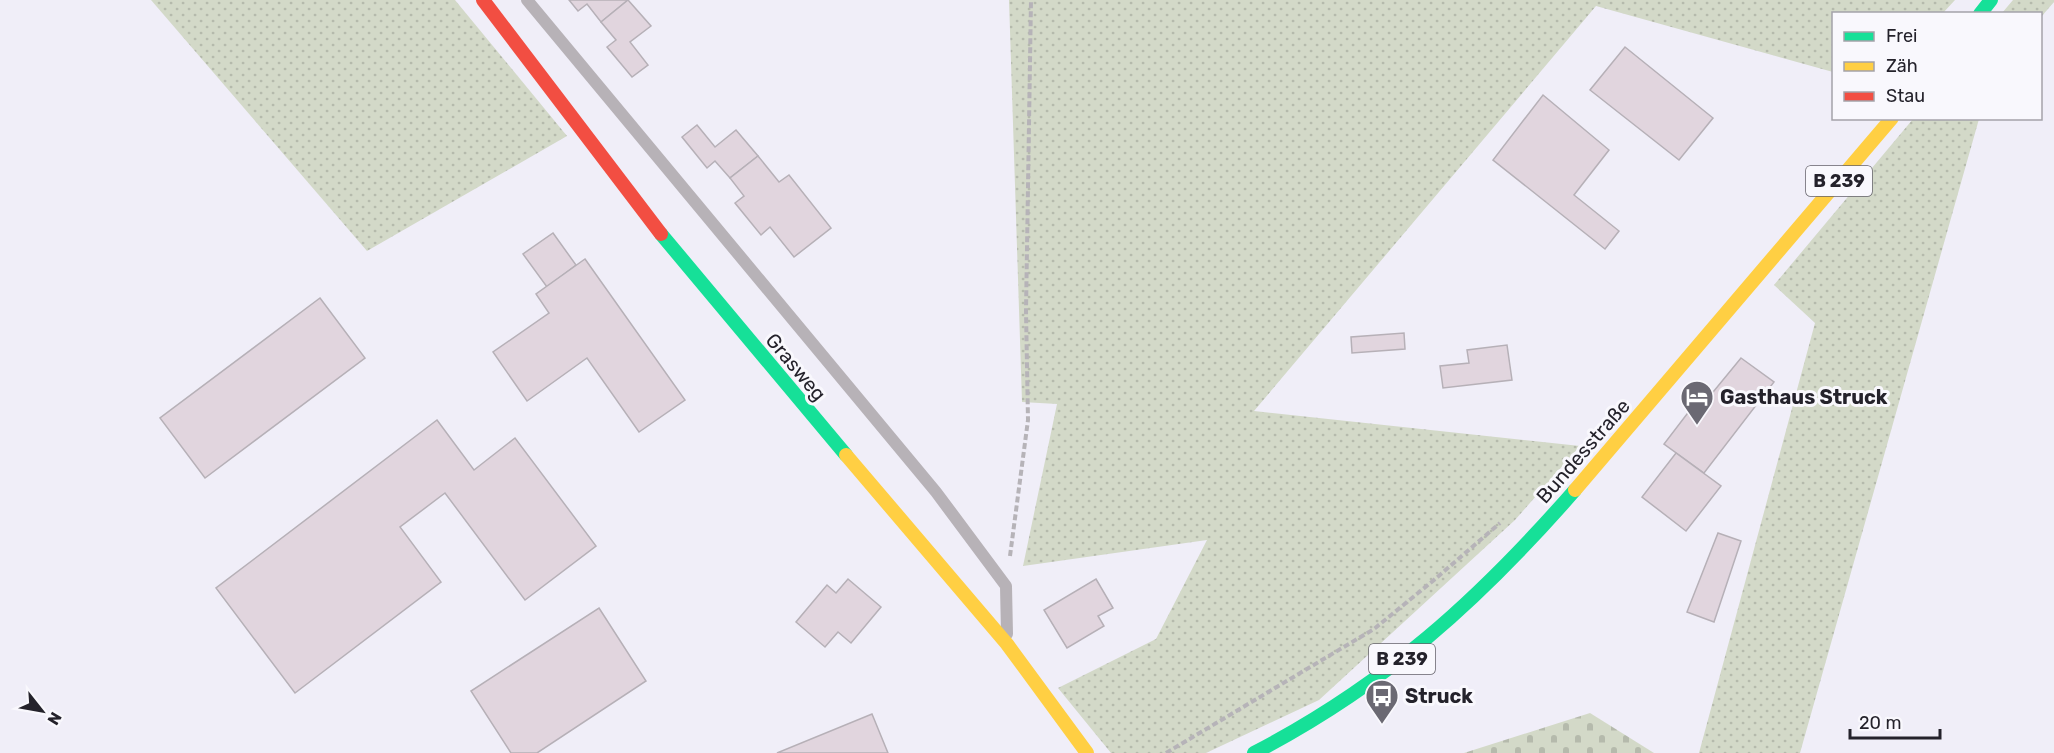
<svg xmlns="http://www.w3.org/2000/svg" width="2054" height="753" viewBox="0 0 2054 753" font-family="Rubik,sans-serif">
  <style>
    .grass { fill: url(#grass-dots) }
    .cemetery { fill: url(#cemetery-stones) }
    .building { fill: #e1d5de; stroke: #b6b0b7; stroke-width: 1.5 }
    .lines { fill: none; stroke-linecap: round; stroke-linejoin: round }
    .path { stroke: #b6b3b8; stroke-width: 4; stroke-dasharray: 6 3; stroke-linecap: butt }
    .lane { stroke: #b7b2b7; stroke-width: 12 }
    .fast { stroke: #16e098; stroke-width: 14 }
    .slow { stroke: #ffcf43; stroke-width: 14 }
    .jam { stroke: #f24e42; stroke-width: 14 }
    .labels { text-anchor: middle; stroke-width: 6; stroke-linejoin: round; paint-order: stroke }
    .shield { fill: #f9f8fd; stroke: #64626a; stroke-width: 1.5 }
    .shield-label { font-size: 18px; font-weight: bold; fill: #24222b }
    .street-label { font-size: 20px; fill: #24222b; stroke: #f9f8fd }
    .poi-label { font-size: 20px; font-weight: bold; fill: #24222b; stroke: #f9f8fd; text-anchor: start }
  </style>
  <defs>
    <pattern id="grass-dots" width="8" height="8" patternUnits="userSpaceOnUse" patternTransform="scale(1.5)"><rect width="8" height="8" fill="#d3d9c8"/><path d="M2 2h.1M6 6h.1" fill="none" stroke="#b5baac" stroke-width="1.8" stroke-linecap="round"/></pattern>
    <pattern id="cemetery-stones" width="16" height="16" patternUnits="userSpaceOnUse" patternTransform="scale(1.5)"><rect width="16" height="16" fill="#d3d9c8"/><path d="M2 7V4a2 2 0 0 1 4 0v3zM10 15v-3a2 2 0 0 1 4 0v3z" fill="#b5baac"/></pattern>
  </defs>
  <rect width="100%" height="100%" fill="#f0eef8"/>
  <g class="grass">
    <polygon points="151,0 455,0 567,136 367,251"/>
    <polygon points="1009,0 1955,0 1943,13 1834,14 1833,72 1596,6 1254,411 1580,446 1515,520 1319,700 1206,753 1111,753 1058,688 1156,639 1207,540 1023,566 1057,404 1022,402"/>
    <polygon points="2013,0 2054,0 2054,2 2041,17 2040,14 2002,13"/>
    <polygon points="1913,119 1979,119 1800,753 1699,753 1815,323 1774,285"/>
  </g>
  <polygon class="cemetery" points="1590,713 1654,753 1464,753"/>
  <g class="building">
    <polygon points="569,0 628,0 601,22 587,4 578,11"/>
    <polygon points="628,0 651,26 630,42 648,65 632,77 607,47 616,40 601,22"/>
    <polygon points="1625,47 1713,118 1679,160 1590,90"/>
    <polygon points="1543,95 1609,150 1574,195 1619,231 1605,249 1493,160"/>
    <polygon points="697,125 715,147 736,130 758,156 730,178 715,161 707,168 682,137"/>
    <polygon points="758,156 779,182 789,175 831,228 794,257 770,227 761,235 735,203 744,196 730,178"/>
    <polygon points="553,233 576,265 547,287 523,254"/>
    <polygon points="585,259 685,400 639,432 587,358 527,401 493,352 549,313 536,294"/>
    <polygon points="320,298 365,358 205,478 160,418"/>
    <polygon points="1404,333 1405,349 1352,353 1351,337"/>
    <polygon points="1507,345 1512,380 1443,388 1440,366 1469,363 1467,350"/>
    <polygon points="1741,358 1774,382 1704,473 1664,444 1700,397 1709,397"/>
    <polygon points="437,420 474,470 515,438 596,546 525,600 445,493 400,527 441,582 295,693 216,588"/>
    <polygon points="1676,453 1721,486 1686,531 1642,497"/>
    <polygon points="1718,533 1741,541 1714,622 1687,612"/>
    <polygon points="848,579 881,607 851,643 838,632 825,647 796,622 827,585 836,593"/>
    <polygon points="1096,579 1113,608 1098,616 1104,626 1067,648 1044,610"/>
    <polygon points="599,608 646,681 537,753 511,753 471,691"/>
    <polygon points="872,714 888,753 777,753"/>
  </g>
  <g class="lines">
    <g class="path">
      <polyline points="1010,556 1028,420 1026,311 1031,0"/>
      <polyline points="1166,753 1374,629 1434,580 1500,523"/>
    </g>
    <polyline class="lane" points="527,0 936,492 1006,586 1007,634"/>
    <g class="fast">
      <polyline points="1980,14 1991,0"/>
      <polyline points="661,234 846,455"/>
      <path d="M 1254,753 C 1385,685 1478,601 1575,490"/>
    </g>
    <g class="slow">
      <polyline points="846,455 1007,644 1087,753"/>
      <polyline points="1575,490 1892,118"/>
    </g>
    <polyline class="jam" points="483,0 661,234"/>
  </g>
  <defs>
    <g id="hotel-pin" transform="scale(1.725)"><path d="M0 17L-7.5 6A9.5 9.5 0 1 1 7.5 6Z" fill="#6b6973" stroke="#f9f8fd"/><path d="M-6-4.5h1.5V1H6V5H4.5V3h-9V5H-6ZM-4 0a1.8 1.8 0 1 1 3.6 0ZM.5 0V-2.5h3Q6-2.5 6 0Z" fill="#fff"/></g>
    <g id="bus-pin" transform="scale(1.725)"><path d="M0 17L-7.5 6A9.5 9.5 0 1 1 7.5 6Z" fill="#6b6973" stroke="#f9f8fd"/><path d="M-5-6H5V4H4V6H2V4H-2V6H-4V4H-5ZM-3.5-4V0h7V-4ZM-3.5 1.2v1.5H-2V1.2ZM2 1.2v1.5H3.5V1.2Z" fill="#fff"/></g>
  </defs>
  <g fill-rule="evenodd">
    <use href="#hotel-pin" x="1697" y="397"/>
    <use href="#bus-pin" x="1382" y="696"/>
  </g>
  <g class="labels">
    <g class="shield">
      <rect x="1806" y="166" width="66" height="30" rx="4.5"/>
      <rect x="1369" y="644" width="66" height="30" rx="4.5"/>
    </g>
    <g class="shield-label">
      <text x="1839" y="187">B 239</text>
      <text x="1402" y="665">B 239</text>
    </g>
    <g class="street-label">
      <text transform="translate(796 367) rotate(50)" y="7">Grasweg</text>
      <text transform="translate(1583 451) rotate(-49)" y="7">Bundesstraße</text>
    </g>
    <g class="poi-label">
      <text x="1720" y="404">Gasthaus Struck</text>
      <text x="1405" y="703">Struck</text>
    </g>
  </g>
  <rect x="1832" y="12" width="210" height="108" fill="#f9f8fd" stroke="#a4a2a9" stroke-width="1.5"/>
  <rect x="1844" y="32" width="30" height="9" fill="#16e098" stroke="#a4a2a9" stroke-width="1.5"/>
  <text x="1886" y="42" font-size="18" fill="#24222b">Frei</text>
  <rect x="1844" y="62" width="30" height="9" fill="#ffcf43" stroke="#a4a2a9" stroke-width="1.5"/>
  <text x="1886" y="72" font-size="18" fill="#24222b">Zäh</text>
  <rect x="1844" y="92" width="30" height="9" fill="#f24e42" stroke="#a4a2a9" stroke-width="1.5"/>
  <text x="1886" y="102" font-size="18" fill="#24222b">Stau</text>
  <g transform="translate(42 711) rotate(121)" stroke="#f9f8fd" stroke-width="4.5" paint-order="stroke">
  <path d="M0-4.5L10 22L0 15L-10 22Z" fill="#24222b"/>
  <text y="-9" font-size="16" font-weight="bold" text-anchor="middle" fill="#24222b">N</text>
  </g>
  <path d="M1850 729v9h90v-9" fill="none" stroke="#24222b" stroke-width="3"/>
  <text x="1859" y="729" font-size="18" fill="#24222b" stroke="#f9f8fd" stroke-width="4.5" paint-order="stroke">20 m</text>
</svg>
